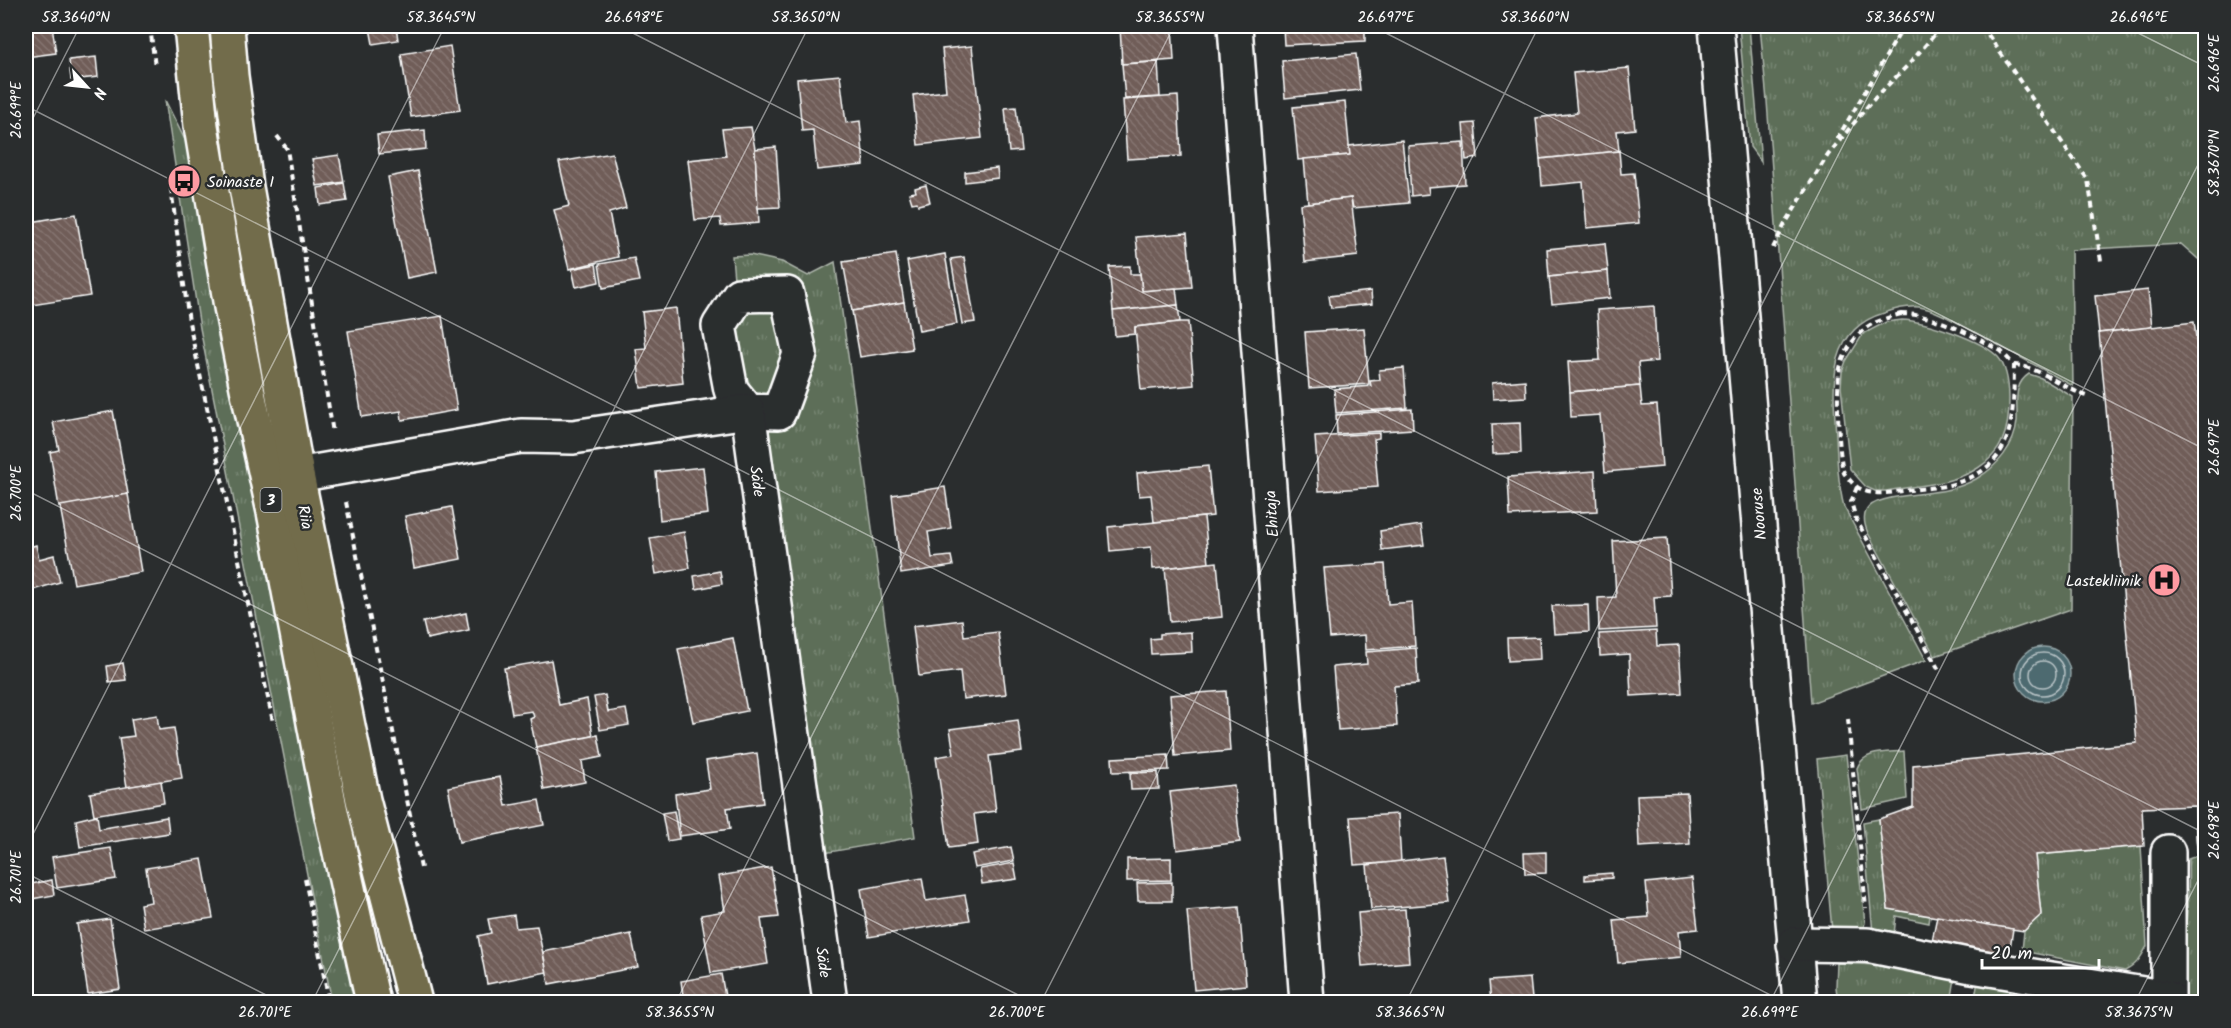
<svg xmlns="http://www.w3.org/2000/svg" width="2231" height="1028" viewBox="0 0 2231 1028" font-family="Kalam,sans-serif">
  <style>
    .grass { fill: url(#grass-tufts); stroke: #aeb6ac; stroke-width: 1.5 }
    .water { fill: #4d6a70; stroke: #94a6a9; stroke-width: 1.5 }
    .lines { fill: none; stroke-linecap: round; stroke-linejoin: round }
    .shore { stroke: #b8c3c6; stroke-width: 1.5 }
    .building { fill: url(#building-back-hatch); stroke: #fff; stroke-width: 1.5 }
    .minor-casing { stroke: #fff; stroke-width: 38 }
    .highway-casing { stroke: #fff; stroke-width: 38 }
    .path { stroke: #fff; stroke-width: 4; stroke-dasharray: 6 4.5; stroke-linecap: butt }
    .minor { stroke: #2a2d2e; stroke-width: 33 }
    .highway { stroke: #726c4b; stroke-width: 33 }
    .ticks { fill: none; stroke: #fff; stroke-width: 1.5; stroke-opacity: 0.45 }
    .labels { text-anchor: middle; stroke-width: 5; stroke-linejoin: round; paint-order: stroke }
    .shield { fill: #2a2d2e; stroke: #bfc0c0; stroke-width: 1.5 }
    .shield-label { font-size: 15px; font-weight: bold; fill: #fff }
    .poi-label { font-size: 16px; fill: #fff; stroke: #2a2d2e; text-anchor: start }
    .street-label { font-size: 16px; fill: #fff; stroke: #2a2d2e }
    .neatline { fill: none; stroke: #fff; stroke-width: 2 }
    .ticks-label { font-size: 15px; text-anchor: middle; fill: #fff }
  </style>
  <defs>
    <pattern id="grass-tufts" width="24" height="20" patternUnits="userSpaceOnUse" patternTransform="scale(1.5)"><rect width="24" height="20" fill="#5d6e58"/><path d="M3 7l-1-3M5 7V3M7 7l1-3M15 17l-1-3M17 17v-4M19 17l1-3" fill="none" stroke="#758471"/></pattern>
    <pattern id="building-back-hatch" width="6" height="6" patternUnits="userSpaceOnUse" patternTransform="scale(1.5)"><rect width="6" height="6" fill="#6f5d58"/><path d="M-1 5l2 2M0 0l6 6M5-1l2 2" fill="none" stroke="#857571"/></pattern>
  </defs>
  <rect width="100%" height="100%" fill="#2a2d2e"/>
  <filter id="ink" filterUnits="userSpaceOnUse"><feTurbulence type="fractalNoise" baseFrequency=".0167" numOctaves="2"/><feDisplacementMap in="SourceGraphic" scale="12" xChannelSelector="R" yChannelSelector="G"/><feConvolveMatrix kernelMatrix="1 2 1 2 8 2 1 2 1" color-interpolation-filters="sRGB"/></filter>
  <g filter="url(#ink)">
    <g class="grass">
      <polygon points="1739,26 1749,26 1761,162 1750,147"/>
      <path d="M 1760,26 L 2205,26 L 2205,265 L 2181,244 L 2071,250 L 2073,386 C 2038,367 2004,348 1969,329 C 1954,321 1937,310 1919,307 C 1908,306 1895,309 1884,313 C 1826,330 1833,387 1836,435 C 1837,460 1838,483 1844,507 L 1926,660 L 1811,703 L 1767,101 Z"/>
      <polygon points="165,100 190,150 235,417 254,484 355,1002 332,1002 200,328"/>
      <polygon points="750,255 782,262 808,276 835,262 915,837 813,855 745,406 732,256"/>
      <path d="M 1902,320 C 1925,321 1982,340 1998,357 C 2013,374 2011,422 2002,441 C 1998,451 1988,462 1978,468 C 1952,485 1916,485 1886,491 L 1875,491 L 1866,487 L 1850,469 L 1841,387 L 1842,372 L 1846,361 L 1863,334 L 1886,322 Z"/>
      <path d="M 2029,374 L 2041,378 L 2073,397 L 2071,609 L 1935,656 L 1868,533 C 1864,524 1862,514 1869,507 C 1881,495 1928,494 1946,490 C 1956,488 1967,484 1976,479 C 1997,467 2015,446 2017,421 C 2018,404 2012,385 2029,374 Z"/>
      <path d="M 1904,751 L 1907,799 L 1862,809 L 1857,768 C 1864,750 1887,753 1904,751 Z"/>
      <polygon points="1846,755 1865,923 1862,932 1832,931 1817,759"/>
      <polygon points="1879,819 1888,908 1930,916 1929,923 1896,916 1894,934 1873,933 1863,822"/>
      <path d="M 2141,846 L 2147,946 C 2141,957 2137,965 2125,971 L 2022,951 L 2024,931 L 2041,914 L 2035,855 Z"/>
      <path d="M 2197,856 L 2205,953 L 2205,1002 L 2184,1002 C 2180,954 2191,907 2188,859 Z"/>
      <polygon points="1837,963 1921,967 1956,973 1951,1002 1838,1002 1836,987"/>
      <polygon points="1979,976 2124,1002 1974,1002"/>
    </g>
    <circle class="water" cx="2043" cy="674" r="27"/>
    <g class="lines">
      <g class="shore">
        <circle cx="2043" cy="674" r="21"/>
        <circle cx="2043" cy="674" r="13"/>
      </g>
    </g>
    <g class="building">
      <polygon points="26,26 52,26 56,53 26,57"/>
      <polygon points="396,26 398,40 373,44 370,28"/>
      <polygon points="1120,26 1172,26 1174,60 1122,64"/>
      <polygon points="1283,26 1365,26 1365,41 1284,45"/>
      <polygon points="450,46 460,110 411,117 401,54"/>
      <polygon points="972,46 982,138 918,145 913,95 946,91 942,49"/>
      <polygon points="1356,54 1360,90 1285,98 1282,61"/>
      <polygon points="96,57 98,77 71,80 69,60"/>
      <polygon points="1158,62 1160,97 1125,99 1122,64"/>
      <polygon points="1629,68 1635,129 1617,131 1619,151 1540,159 1536,118 1577,113 1573,73"/>
      <polygon points="840,75 846,123 860,121 864,165 817,170 813,130 802,131 797,79"/>
      <polygon points="1178,96 1181,156 1127,159 1123,100"/>
      <polygon points="1345,102 1350,155 1298,160 1293,107"/>
      <polygon points="1016,107 1021,151 1009,152 1005,108"/>
      <polygon points="1475,123 1478,158 1466,160 1463,124"/>
      <polygon points="751,127 755,149 759,223 721,226 720,218 695,220 688,160 726,156 722,129"/>
      <polygon points="425,130 426,149 379,154 377,135"/>
      <polygon points="1402,140 1409,203 1353,208 1351,198 1308,203 1304,159 1350,155 1349,146"/>
      <polygon points="1463,142 1465,184 1428,187 1429,194 1411,196 1408,146"/>
      <polygon points="776,147 780,207 758,208 755,149"/>
      <polygon points="1619,151 1621,174 1634,173 1639,223 1587,228 1583,182 1542,186 1540,159"/>
      <polygon points="612,153 626,208 609,213 618,257 569,269 554,210 569,206 559,162"/>
      <polygon points="339,155 344,182 317,186 312,159"/>
      <polygon points="997,168 998,178 965,182 965,172"/>
      <polygon points="418,171 437,272 407,278 388,177"/>
      <polygon points="344,183 347,201 320,205 318,188"/>
      <polygon points="926,185 930,202 918,205 917,202 912,203 909,193 916,192 915,188"/>
      <polygon points="1351,198 1358,256 1305,262 1300,204"/>
      <polygon points="76,214 90,296 32,305 26,261 26,223"/>
      <polygon points="1187,233 1192,287 1142,291 1136,237"/>
      <polygon points="1605,243 1608,271 1549,277 1547,249"/>
      <polygon points="896,254 904,302 852,311 843,262"/>
      <polygon points="945,254 957,324 919,331 907,261"/>
      <polygon points="964,257 975,322 962,324 951,259"/>
      <polygon points="634,258 639,281 603,288 599,264"/>
      <polygon points="596,264 599,282 576,287 572,269"/>
      <polygon points="1130,266 1130,274 1140,274 1142,291 1176,288 1178,305 1113,311 1109,267"/>
      <polygon points="1608,271 1610,298 1552,304 1549,277"/>
      <polygon points="2148,290 2152,327 2099,333 2095,296"/>
      <polygon points="1371,291 1372,304 1331,308 1329,296"/>
      <polygon points="904,302 912,349 860,357 852,311"/>
      <polygon points="1178,305 1180,322 1135,327 1135,334 1115,336 1113,311"/>
      <polygon points="1654,306 1657,361 1638,363 1640,386 1570,392 1568,362 1600,360 1597,310"/>
      <polygon points="676,308 683,383 641,388 636,349 646,348 642,312"/>
      <polygon points="442,316 457,410 402,420 401,411 362,417 348,331"/>
      <polygon points="1180,322 1188,322 1194,385 1141,390 1135,327"/>
      <polygon points="2194,322 2206,417 2206,953 2196,837 2195,806 2142,808 2144,846 2035,855 2041,915 2024,931 1888,909 1879,819 1913,807 1913,765 2137,743 2099,333"/>
      <polygon points="1364,328 1369,384 1309,388 1305,332"/>
      <polygon points="1404,368 1407,408 1336,413 1334,389 1371,386 1370,381 1380,380 1379,370"/>
      <polygon points="1525,380 1526,397 1493,399 1492,383"/>
      <polygon points="1640,386 1642,406 1657,405 1662,467 1605,472 1600,415 1571,417 1570,392"/>
      <polygon points="1412,409 1413,429 1337,434 1336,415"/>
      <polygon points="113,411 128,494 59,507 50,452 59,450 53,422"/>
      <polygon points="1520,423 1521,453 1493,454 1492,424"/>
      <polygon points="1379,433 1379,438 1374,439 1378,487 1319,491 1315,437"/>
      <polygon points="1208,466 1213,516 1154,522 1151,495 1139,496 1137,473"/>
      <polygon points="703,467 708,514 660,520 656,472"/>
      <polygon points="1595,471 1597,511 1510,516 1508,477"/>
      <polygon points="945,487 951,528 928,532 932,558 951,556 953,566 901,574 892,495"/>
      <polygon points="128,494 141,572 74,584 60,506"/>
      <polygon points="452,507 461,559 414,568 405,516"/>
      <polygon points="1204,517 1209,563 1153,569 1151,547 1110,551 1108,527"/>
      <polygon points="1421,525 1424,545 1382,550 1380,531"/>
      <polygon points="684,532 690,568 656,574 650,538"/>
      <polygon points="1667,538 1671,596 1654,597 1656,628 1599,631 1598,598 1616,597 1613,541"/>
      <polygon points="36,545 39,559 54,555 60,582 26,592 26,548"/>
      <polygon points="1217,562 1222,617 1170,622 1165,568"/>
      <polygon points="1385,564 1388,604 1412,602 1415,646 1366,650 1365,635 1330,638 1324,568"/>
      <polygon points="720,571 722,584 696,589 694,576"/>
      <polygon points="1588,605 1589,632 1554,634 1552,606"/>
      <polygon points="466,613 469,630 427,639 423,622"/>
      <polygon points="962,620 964,636 998,632 1006,694 963,699 960,671 919,676 913,626"/>
      <polygon points="1656,631 1657,646 1679,645 1682,693 1631,696 1629,654 1600,656 1599,634"/>
      <polygon points="1191,632 1192,652 1151,654 1150,639 1160,638 1160,634"/>
      <polygon points="1539,637 1540,659 1508,661 1507,638"/>
      <polygon points="733,638 747,711 693,722 678,649"/>
      <polygon points="1416,648 1418,684 1394,686 1397,726 1338,730 1333,667 1367,664 1366,652"/>
      <polygon points="551,660 559,705 587,699 593,736 536,747 530,719 534,717 532,711 512,714 504,668"/>
      <polygon points="123,663 126,680 109,682 107,666"/>
      <polygon points="1226,691 1230,751 1175,756 1170,695"/>
      <polygon points="605,695 608,712 626,709 629,725 600,730 594,697"/>
      <polygon points="157,715 159,730 174,728 182,778 127,787 119,738 134,736 131,719"/>
      <polygon points="1018,720 1022,752 989,756 996,811 974,814 978,844 949,848 936,757 954,754 950,729"/>
      <polygon points="598,735 602,757 582,761 585,782 544,790 536,747"/>
      <polygon points="757,753 763,803 727,808 730,829 680,836 675,794 710,789 706,761"/>
      <polygon points="1168,755 1169,770 1113,772 1112,758"/>
      <polygon points="1158,772 1159,789 1131,790 1130,773"/>
      <polygon points="500,777 506,806 539,800 544,825 459,842 448,787"/>
      <polygon points="161,781 164,803 94,815 90,793"/>
      <polygon points="1234,785 1240,842 1177,850 1170,792"/>
      <polygon points="1687,793 1690,844 1639,847 1637,795"/>
      <polygon points="674,811 679,839 667,841 662,813"/>
      <polygon points="1398,814 1401,862 1354,865 1350,817"/>
      <polygon points="97,815 99,829 167,817 169,833 80,847 76,820"/>
      <polygon points="1011,847 1014,861 975,868 972,854"/>
      <polygon points="111,848 116,879 57,888 52,857"/>
      <polygon points="1546,852 1546,873 1525,874 1524,853"/>
      <polygon points="1443,856 1449,903 1371,909 1367,865"/>
      <polygon points="1171,858 1171,880 1127,881 1127,859"/>
      <polygon points="202,859 213,918 144,929 140,904 151,902 146,868"/>
      <polygon points="1014,863 1017,879 982,884 980,869"/>
      <polygon points="771,867 779,917 761,919 768,964 711,973 701,915 725,911 719,876"/>
      <polygon points="1612,873 1612,878 1585,880 1585,875"/>
      <polygon points="922,878 926,901 965,895 970,920 869,937 861,889"/>
      <polygon points="1692,878 1698,929 1679,931 1681,957 1618,963 1614,920 1649,917 1646,883"/>
      <polygon points="52,880 54,895 26,900 26,885"/>
      <polygon points="1172,882 1172,901 1138,901 1137,883"/>
      <polygon points="1239,907 1246,985 1194,990 1187,911"/>
      <polygon points="1405,909 1409,962 1362,966 1358,913"/>
      <polygon points="514,915 516,928 537,926 547,972 487,984 478,936 491,933 488,919"/>
      <polygon points="1937,916 2013,929 2009,954 1932,941"/>
      <polygon points="110,919 120,989 88,994 77,924"/>
      <polygon points="631,934 638,967 549,984 543,952"/>
      <polygon points="721,974 726,1002 684,1002 681,981"/>
      <polygon points="1530,978 1532,999 1491,1002 1489,981"/>
    </g>
    <g class="lines">
      <g class="minor-casing">
        <g id="minor">
          <polyline points="1235,26 1307,1002"/>
          <polyline points="1716,26 1800,1002"/>
          <polygon points="787,294 800,354 779,412 748,411 731,390 719,326 739,295"/>
          <polyline points="297,475 521,436 573,437 748,411 830,1002"/>
          <polyline points="2168,852 2168,1002"/>
          <polyline points="1794,944 1867,945 1972,966 2168,998"/>
        </g>
      </g>
      <g class="highway-casing">
        <g id="highway">
          <polyline points="191,26 201,126 231,307 247,388 274,512 330,807 373,1002"/>
          <polyline points="227,26 231,76 246,187 297,475 363,800 415,1002"/>
        </g>
      </g>
      <g class="path">
        <polyline points="150,26 155,67"/>
        <polyline points="1982,26 2088,180 2101,261"/>
        <polyline points="277,136 287,149 333,433"/>
        <polyline points="1837,139 1904,26"/>
        <polyline points="171,188 189,322 273,722"/>
        <polyline points="1773,248 1785,224 1828,155 1871,102 1910,63 1942,26"/>
        <path d="M 1901,314 C 1937,314 1970,335 2001,351 L 2014,365 C 2013,414 2017,463 1959,482 C 1944,488 1925,488 1910,490 C 1892,492 1871,498 1856,486 C 1852,483 1847,477 1844,473 C 1838,458 1836,385 1840,368 C 1843,358 1848,348 1854,340 C 1866,323 1883,319 1901,314 Z"/>
        <path d="M 2014,365 C 2040,367 2063,388 2087,396"/>
        <polyline points="1857,487 1851,502 1856,519 1939,670"/>
        <polyline points="346,502 421,868"/>
        <polyline points="1848,719 1866,908"/>
        <polyline points="305,879 329,1002"/>
      </g>
      <use href="#minor" class="minor"/>
      <use href="#highway" class="highway"/>
    </g>
  </g>
  <path class="ticks" d="M 619,26 L 2206,834M 1372,26 L 2206,450M 2124,26 L 2206,67M 26,106 L 1784,1002M 26,132 L 80,26M 26,490 L 1032,1002M 26,848 L 445,26M 26,873 L 280,1002M 312,1002 L 809,26M 676,1002 L 1174,26M 1041,1002 L 1539,26M 1406,1002 L 1904,26M 1770,1002 L 2206,149M 2135,1002 L 2206,865"/>
  <defs>
    <g id="bus-disc" transform="scale(1.725)"><circle r="9.5" fill="#ff9aa2" stroke="#2a2d2e"/><path d="M-5-6H5V4H4V6H2V4H-2V6H-4V4H-5ZM-3.5-4V0h7V-4ZM-3.5 1.2v1.5H-2V1.2ZM2 1.2v1.5H3.5V1.2Z" fill="#111"/></g>
    <g id="hospital-disc" transform="scale(1.725)"><circle r="9.5" fill="#ff9aa2" stroke="#2a2d2e"/><path d="M-5-5h3v3.5h4V-5h3V5h-3V1.5h-4V5h-3Z" fill="#111"/></g>
  </defs>
  <g fill-rule="evenodd">
    <use href="#bus-disc" x="184" y="181"/>
    <use href="#hospital-disc" x="2164" y="580"/>
  </g>
  <g class="labels">
    <rect class="shield" x="260.5" y="488" width="21" height="24" rx="4.5"/>
    <g class="shield-label">
      <text x="271" y="505">3</text>
    </g>
    <g class="poi-label">
      <text x="207" y="187">Soinaste I</text>
      <text x="2141" y="586" text-anchor="end">Lastekliinik</text>
    </g>
    <g class="street-label">
      <text transform="translate(758 481) rotate(82)" y="6">Säde</text>
      <text transform="translate(1271 514) rotate(-94)" y="6">Ehitaja</text>
      <text transform="translate(1758 514) rotate(-95)" y="6">Nooruse</text>
      <text transform="translate(306 517) rotate(79)" y="6">Riia</text>
      <text transform="translate(824 962) rotate(82)" y="6">Säde</text>
    </g>
  </g>
  <rect width="2231" height="1028" fill="none" stroke="#2a2d2e" stroke-width="66"/>
  <g transform="translate(87 87) rotate(117)" stroke="#2a2d2e" stroke-width="4.5" paint-order="stroke">
  <path d="M0-4.5L10 22L0 15L-10 22Z" fill="#ffffff"/>
  <text y="-9" font-size="16" font-weight="bold" text-anchor="middle" fill="#ffffff">N</text>
  </g>
  <path d="M1982 959v9h117v-9" fill="none" stroke="#ffffff" stroke-width="3"/>
  <text x="1991" y="959" font-size="18" fill="#ffffff" stroke="#2a2d2e" stroke-width="4.5" paint-order="stroke">20 m</text>
  <rect x="33" y="33" width="2165" height="962" class="neatline"/>
  <g class="ticks-label">
    <text x="76" y="22">58.3640°N</text>
    <text x="441" y="22">58.3645°N</text>
    <text x="634" y="22">26.698°E</text>
    <text x="806" y="22">58.3650°N</text>
    <text x="1170" y="22">58.3655°N</text>
    <text x="1386" y="22">26.697°E</text>
    <text x="1535" y="22">58.3660°N</text>
    <text x="1900" y="22">58.3665°N</text>
    <text x="2139" y="22">26.696°E</text>
    <text transform="translate(2214 63) rotate(-90)" y="5">26.696°E</text>
    <text transform="translate(16 110) rotate(-90)" y="5">26.699°E</text>
    <text transform="translate(2214 163) rotate(-90)" y="5">58.3670°N</text>
    <text transform="translate(2214 447) rotate(-90)" y="5">26.697°E</text>
    <text transform="translate(16 493) rotate(-90)" y="5">26.700°E</text>
    <text transform="translate(2214 830) rotate(-90)" y="5">26.698°E</text>
    <text transform="translate(16 877) rotate(-90)" y="5">26.701°E</text>
    <text x="265" y="1017">26.701°E</text>
    <text x="680" y="1017">58.3655°N</text>
    <text x="1017" y="1017">26.700°E</text>
    <text x="1410" y="1017">58.3665°N</text>
    <text x="1770" y="1017">26.699°E</text>
    <text x="2139" y="1017">58.3675°N</text>
  </g>
</svg>
